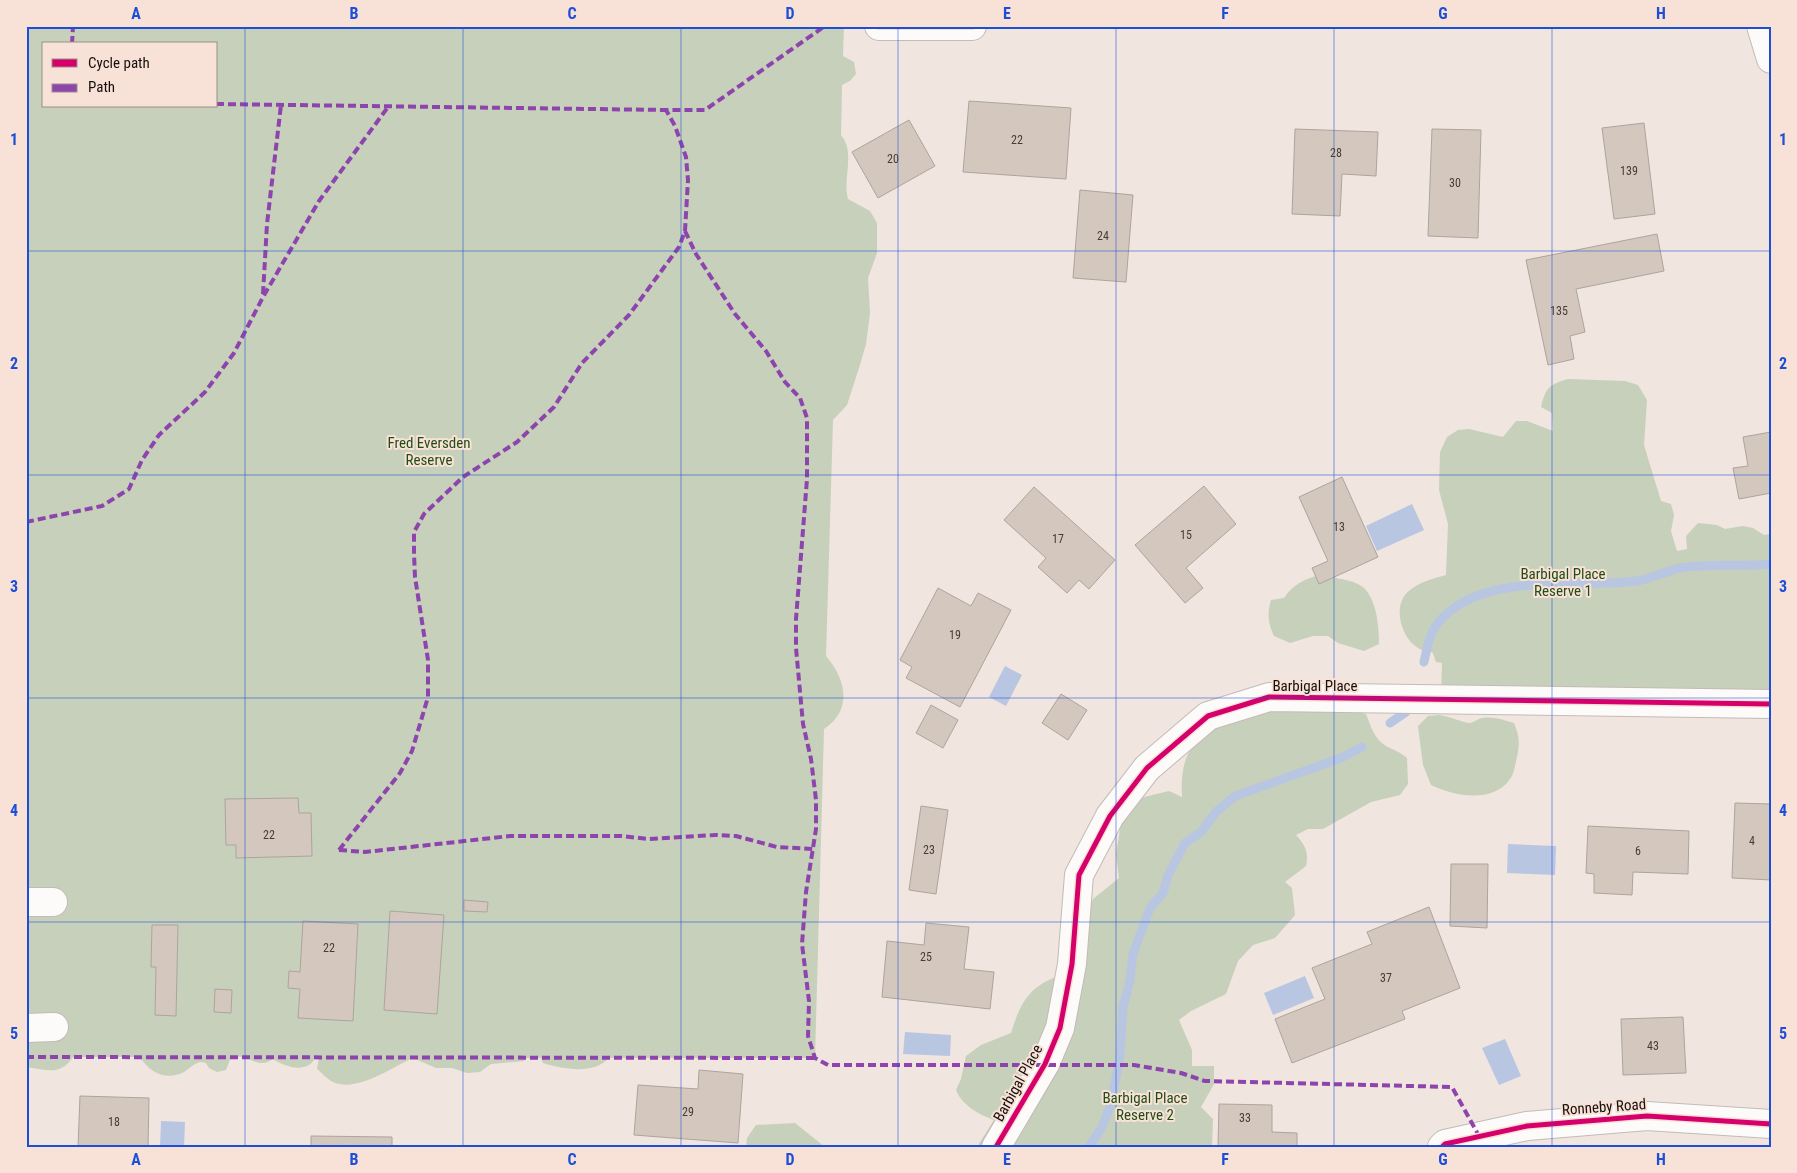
<svg xmlns="http://www.w3.org/2000/svg" width="1797" height="1173" viewBox="0 0 1797 1173" font-family="'Roboto Condensed',sans-serif">
  <style>
    .green { fill: #c6d0bb; fill-rule: evenodd }
    .water { fill: #b9c6e2 }
    .lines { fill: none; stroke-linecap: round; stroke-linejoin: round }
    .stream { stroke: #b9c6e2; stroke-width: 9 }
    .building { fill: #d4c8be; stroke: #aca49f }
    .minor-casing { stroke: #c3bbb6; stroke-width: 30 }
    .minor { stroke: #fdfbfa; stroke-width: 28 }
    .quiet { stroke: #8e44ad; stroke-width: 4; stroke-dasharray: 8 4; stroke-linecap: butt }
    .cycleway-casing { stroke: #f8e2d7; stroke-width: 8 }
    .cycleway { stroke: #d6006c; stroke-width: 5 }
    .grid { fill: none; stroke: #1d4ed8; stroke-width: 1; stroke-opacity: 0.55 }
    .labels { text-anchor: middle; stroke-width: 4; stroke-linejoin: round; paint-order: stroke }
    .number-label { font-size: 12px; fill: #453c38 }
    .park-label { font-size: 15px; fill: #214c14; stroke: #f8e2d7 }
    .street-label { font-size: 15px; fill: #150e0b; stroke: #f8e2d7 }
    .neatline { fill: none; stroke: #1d4ed8; stroke-width: 2 }
    .grid-label { font-size: 16px; text-anchor: middle; font-weight: bold; fill: #1d4ed8 }
  </style>
  <rect width="100%" height="100%" fill="#f0e5df"/>
  <g class="green">
    <path d="M 26,26 L 844,26 L 843,56 L 854,62 L 856,74 L 850,81 L 842,85 L 841,135 C 856,153 842,179 848,199 L 870,211 L 877,223 L 877,253 L 868,278 L 870,313 L 866,344 L 859,368 L 847,405 L 833,420 L 826,656 C 846,679 853,710 824,729 L 815,1058 L 609,1058 C 593,1075 563,1069 543,1063 L 541,1058 L 526,1058 L 524,1061 L 491,1064 L 480,1072 L 467,1073 L 452,1068 L 436,1068 L 413,1058 C 392,1067 357,1093 333,1082 C 327,1079 322,1073 317,1069 L 319,1058 L 315,1058 C 307,1074 285,1067 273,1059 C 262,1066 257,1063 247,1058 C 243,1056 235,1057 231,1057 L 226,1070 L 217,1072 L 209,1068 L 206,1063 L 201,1062 C 194,1063 190,1068 184,1072 C 166,1081 150,1073 140,1057 L 73,1057 C 60,1077 45,1069 26,1067 ZM 44,44 L 216,44 L 216,106 L 44,106 Z"/>
    <path d="M 1568,379 L 1625,381 L 1638,385 L 1647,400 L 1644,445 L 1661,501 L 1671,504 L 1674,515 L 1671,531 L 1677,551 L 1687,549 L 1686,536 L 1698,523 L 1717,525 L 1725,529 L 1743,526 L 1753,528 L 1764,535 L 1771,534 L 1771,704 L 1441,700 L 1442,663 L 1436,662 L 1433,653 C 1429,651 1422,651 1418,648 C 1401,638 1391,604 1410,590 C 1420,582 1434,578 1446,575 L 1448,524 L 1439,490 L 1440,452 L 1447,437 L 1458,430 L 1469,429 L 1503,437 L 1516,421 L 1527,421 L 1553,431 L 1552,413 L 1541,407 C 1546,387 1549,385 1568,379 Z"/>
    <path d="M 1319,575 C 1332,578 1354,579 1364,588 C 1377,601 1379,627 1379,644 L 1364,651 L 1338,643 L 1328,636 L 1313,636 L 1290,643 L 1274,636 C 1268,623 1267,614 1271,600 L 1284,598 C 1294,584 1303,580 1319,575 Z"/>
    <path d="M 1258,708 L 1350,710 L 1366,714 C 1370,725 1375,740 1386,746 C 1394,750 1400,752 1407,758 L 1408,784 L 1400,795 L 1371,802 L 1323,829 L 1308,829 L 1296,835 C 1305,845 1309,852 1306,866 L 1285,882 L 1292,888 L 1295,915 L 1275,938 L 1253,945 L 1238,961 L 1226,994 L 1191,1011 L 1179,1020 L 1192,1050 L 1192,1066 L 1214,1066 L 1214,1084 L 1201,1107 L 1213,1119 L 1212,1147 L 977,1147 L 994,1120 C 979,1115 961,1104 956,1090 L 961,1079 L 966,1056 L 981,1045 L 1011,1033 C 1021,1001 1030,985 1062,975 L 1093,899 L 1119,878 L 1116,854 L 1121,824 L 1140,798 L 1169,791 L 1182,797 C 1178,736 1211,728 1258,708 Z"/>
    <path d="M 1439,715 C 1449,716 1464,723 1470,723 C 1474,722 1478,719 1482,718 C 1492,716 1504,720 1514,723 C 1520,737 1520,746 1516,761 C 1515,766 1514,774 1510,779 C 1493,804 1453,796 1431,785 L 1423,765 L 1418,726 L 1428,716 Z"/>
    <polygon points="795,1123 825,1147 746,1147 747,1138 756,1125"/>
  </g>
  <g class="water">
    <polygon points="1412,504 1424,530 1377,551 1366,526"/>
    <polygon points="1005,666 1022,675 1006,706 989,697"/>
    <polygon points="1508,844 1556,846 1555,875 1507,873"/>
    <polygon points="1305,976 1314,998 1273,1015 1264,993"/>
    <polygon points="905,1032 951,1035 950,1056 903,1054"/>
    <polygon points="1505,1039 1521,1076 1499,1085 1482,1048"/>
    <polygon points="161,1121 185,1122 184,1147 160,1147"/>
  </g>
  <g class="lines">
    <g class="stream">
      <path d="M 1424,662 C 1427,649 1429,634 1438,623 C 1481,570 1577,589 1636,581 C 1651,579 1665,571 1680,568 C 1710,563 1741,567 1771,564"/>
      <polyline points="1390,723 1406,712"/>
      <polyline points="1089,1147 1102,1127 1111,1104 1120,1056 1123,1007 1130,980 1133,954 1150,908 1163,893 1168,875 1185,843 1201,832 1216,812 1235,796 1341,758 1362,747"/>
    </g>
  </g>
  <g class="building">
    <polygon points="969,101 1071,108 1066,179 963,172"/>
    <polygon points="909,120 935,166 878,198 852,152"/>
    <polygon points="1644,123 1655,214 1614,219 1602,128"/>
    <polygon points="1295,129 1378,132 1376,176 1342,174 1340,216 1292,214"/>
    <polygon points="1432,129 1481,130 1478,238 1428,236"/>
    <polygon points="1080,190 1133,195 1126,282 1073,278"/>
    <polygon points="1657,234 1664,271 1576,289 1585,332 1570,336 1574,359 1548,365 1526,260"/>
    <polygon points="1771,432 1771,493 1739,499 1733,468 1748,466 1743,437"/>
    <polygon points="1342,477 1378,557 1319,584 1312,568 1328,561 1299,497"/>
    <polygon points="1204,486 1236,524 1186,568 1203,588 1185,603 1135,545"/>
    <polygon points="1034,487 1115,560 1089,589 1079,580 1067,593 1038,567 1046,558 1004,520"/>
    <polygon points="938,588 971,606 978,593 1011,610 960,707 906,678 912,667 900,660"/>
    <polygon points="1061,694 1087,710 1068,740 1042,723"/>
    <polygon points="931,705 958,720 943,748 916,733"/>
    <polygon points="298,798 299,813 311,813 312,856 236,858 236,845 226,845 225,799"/>
    <polygon points="1735,803 1771,804 1771,880 1732,878"/>
    <polygon points="921,806 948,810 936,894 909,890"/>
    <polygon points="1588,826 1689,831 1688,874 1633,872 1632,895 1594,893 1594,874 1586,873"/>
    <polygon points="1451,864 1488,864 1487,928 1450,926"/>
    <polygon points="464,900 488,902 487,912 464,911"/>
    <polygon points="1429,907 1460,988 1402,1011 1405,1019 1292,1063 1275,1019 1325,999 1312,968 1372,944 1367,932"/>
    <polygon points="390,911 444,915 437,1014 384,1010"/>
    <polygon points="303,921 358,924 353,1021 298,1018 300,989 288,988 289,971 300,972"/>
    <polygon points="926,923 969,927 964,969 994,972 990,1009 882,997 887,941 924,945"/>
    <polygon points="152,925 178,925 176,1016 155,1015 156,967 151,967"/>
    <polygon points="215,989 232,990 231,1013 214,1012"/>
    <polygon points="1683,1017 1686,1073 1623,1075 1621,1019"/>
    <polygon points="699,1070 743,1074 738,1143 634,1135 638,1085 698,1089"/>
    <polygon points="80,1096 149,1098 148,1147 78,1147"/>
    <polygon points="1219,1104 1272,1105 1272,1132 1297,1133 1297,1147 1218,1147"/>
    <polygon points="311,1136 392,1137 392,1147 311,1147"/>
  </g>
  <g class="lines">
    <g class="minor-casing">
      <g id="minor">
        <polyline points="879,26 972,26"/>
        <polyline points="1761,26 1771,59"/>
        <polyline points="26,902 53,902"/>
        <polyline points="26,1028 54,1027"/>
        <polyline points="996,1147 1045,1064 1060,1028 1072,964 1079,875 1110,816 1147,768 1208,716 1269,697 1771,704"/>
        <polyline points="1442,1147 1445,1144 1527,1126 1647,1116 1771,1124"/>
      </g>
    </g>
    <use href="#minor" class="minor"/>
    <g class="quiet">
      <polyline points="72,44 73,26"/>
      <polyline points="216,104 666,110"/>
      <polyline points="685,231 696,254 735,314 766,351 785,382 800,398 807,418 807,479 796,619 796,648 803,724 811,759 816,800 816,829 806,892 802,944 809,1001 808,1036 815,1058 828,1065 1134,1065 1181,1073 1205,1081 1452,1087 1479,1136"/>
      <polyline points="263,294 267,224 281,105"/>
      <polyline points="26,522 102,506 129,489 142,460 159,435 205,392 234,353 263,297 319,201 388,107"/>
      <polyline points="339,850 400,773 412,751 428,697 428,660 415,577 414,554 414,532 424,514 463,477 517,442 554,407 582,363 629,315 679,247 685,231 688,180 686,157 675,126 666,110 705,110 825,26"/>
      <polyline points="339,850 365,852 510,836 621,836 649,839 716,835 736,836 777,847 813,849"/>
      <polyline points="26,1057 815,1058"/>
    </g>
    <g class="cycleway-casing">
      <g id="cycleway">
        <polyline points="879,26 972,26"/>
        <polyline points="996,1147 1045,1064 1060,1028 1072,964 1079,875 1110,816 1147,768 1208,716 1269,697 1771,704"/>
        <polyline points="1442,1147 1445,1144 1527,1126 1647,1116 1771,1124"/>
      </g>
    </g>
    <use href="#cycleway" class="cycleway"/>
  </g>
  <path class="grid" d="M 245,26 L 245,1147M 463,26 L 463,1147M 681,26 L 681,1147M 898,26 L 898,1147M 1116,26 L 1116,1147M 1334,26 L 1334,1147M 1552,26 L 1552,1147M 26,251 L 1771,251M 26,475 L 1771,475M 26,698 L 1771,698M 26,922 L 1771,922"/>
  <g class="labels">
    <g class="number-label">
      <text x="1017" y="144">22</text>
      <text x="1336" y="157">28</text>
      <text x="893" y="163">20</text>
      <text x="1629" y="175">139</text>
      <text x="1455" y="187">30</text>
      <text x="1103" y="240">24</text>
      <text x="1559" y="315">135</text>
      <text x="1339" y="531">13</text>
      <text x="1186" y="539">15</text>
      <text x="1058" y="543">17</text>
      <text x="955" y="639">19</text>
      <text x="269" y="839">22</text>
      <text x="1752" y="845">4</text>
      <text x="929" y="854">23</text>
      <text x="1638" y="855">6</text>
      <text x="329" y="952">22</text>
      <text x="926" y="961">25</text>
      <text x="1386" y="982">37</text>
      <text x="1653" y="1050">43</text>
      <text x="688" y="1116">29</text>
      <text x="1245" y="1122">33</text>
      <text x="114" y="1126">18</text>
    </g>
    <g class="park-label">
      <text x="429" y="448">Fred Eversden<tspan x="429" dy="17">Reserve</tspan></text>
      <text x="1563" y="579">Barbigal Place<tspan x="1563" dy="17">Reserve 1</tspan></text>
      <text x="1145" y="1103">Barbigal Place<tspan x="1145" dy="17">Reserve 2</tspan></text>
    </g>
    <g class="street-label">
      <text x="1315" y="691">Barbigal Place</text>
      <text transform="translate(1018 1083) rotate(-61)" y="5">Barbigal Place</text>
      <text transform="translate(1604 1107) rotate(-4)" y="5">Ronneby Road</text>
    </g>
  </g>
  <rect width="1797" height="1173" fill="none" stroke="#f8e2d7" stroke-width="55"/>
  <rect x="42" y="42" width="175" height="65" fill="#f8e2d7" stroke="#9d8d85"/>
  <rect x="52" y="59" width="25" height="8" fill="#d6006c" stroke="#9d8d85"/>
  <text x="88" y="68" font-size="15" fill="#150e0b">Cycle path</text>
  <rect x="52" y="84" width="25" height="8" fill="#8e44ad" stroke="#9d8d85"/>
  <text x="88" y="92" font-size="15" fill="#150e0b">Path</text>
  <rect x="28" y="28" width="1742" height="1118" class="neatline"/>
  <g class="grid-label">
    <text x="136" y="19">A</text>
    <text x="354" y="19">B</text>
    <text x="572" y="19">C</text>
    <text x="790" y="19">D</text>
    <text x="1007" y="19">E</text>
    <text x="1225" y="19">F</text>
    <text x="1443" y="19">G</text>
    <text x="1661" y="19">H</text>
    <text x="14" y="145">1</text>
    <text x="1783" y="145">1</text>
    <text x="14" y="369">2</text>
    <text x="1783" y="369">2</text>
    <text x="14" y="592">3</text>
    <text x="1783" y="592">3</text>
    <text x="14" y="816">4</text>
    <text x="1783" y="816">4</text>
    <text x="14" y="1039">5</text>
    <text x="1783" y="1039">5</text>
    <text x="136" y="1165">A</text>
    <text x="354" y="1165">B</text>
    <text x="572" y="1165">C</text>
    <text x="790" y="1165">D</text>
    <text x="1007" y="1165">E</text>
    <text x="1225" y="1165">F</text>
    <text x="1443" y="1165">G</text>
    <text x="1661" y="1165">H</text>
  </g>
</svg>
